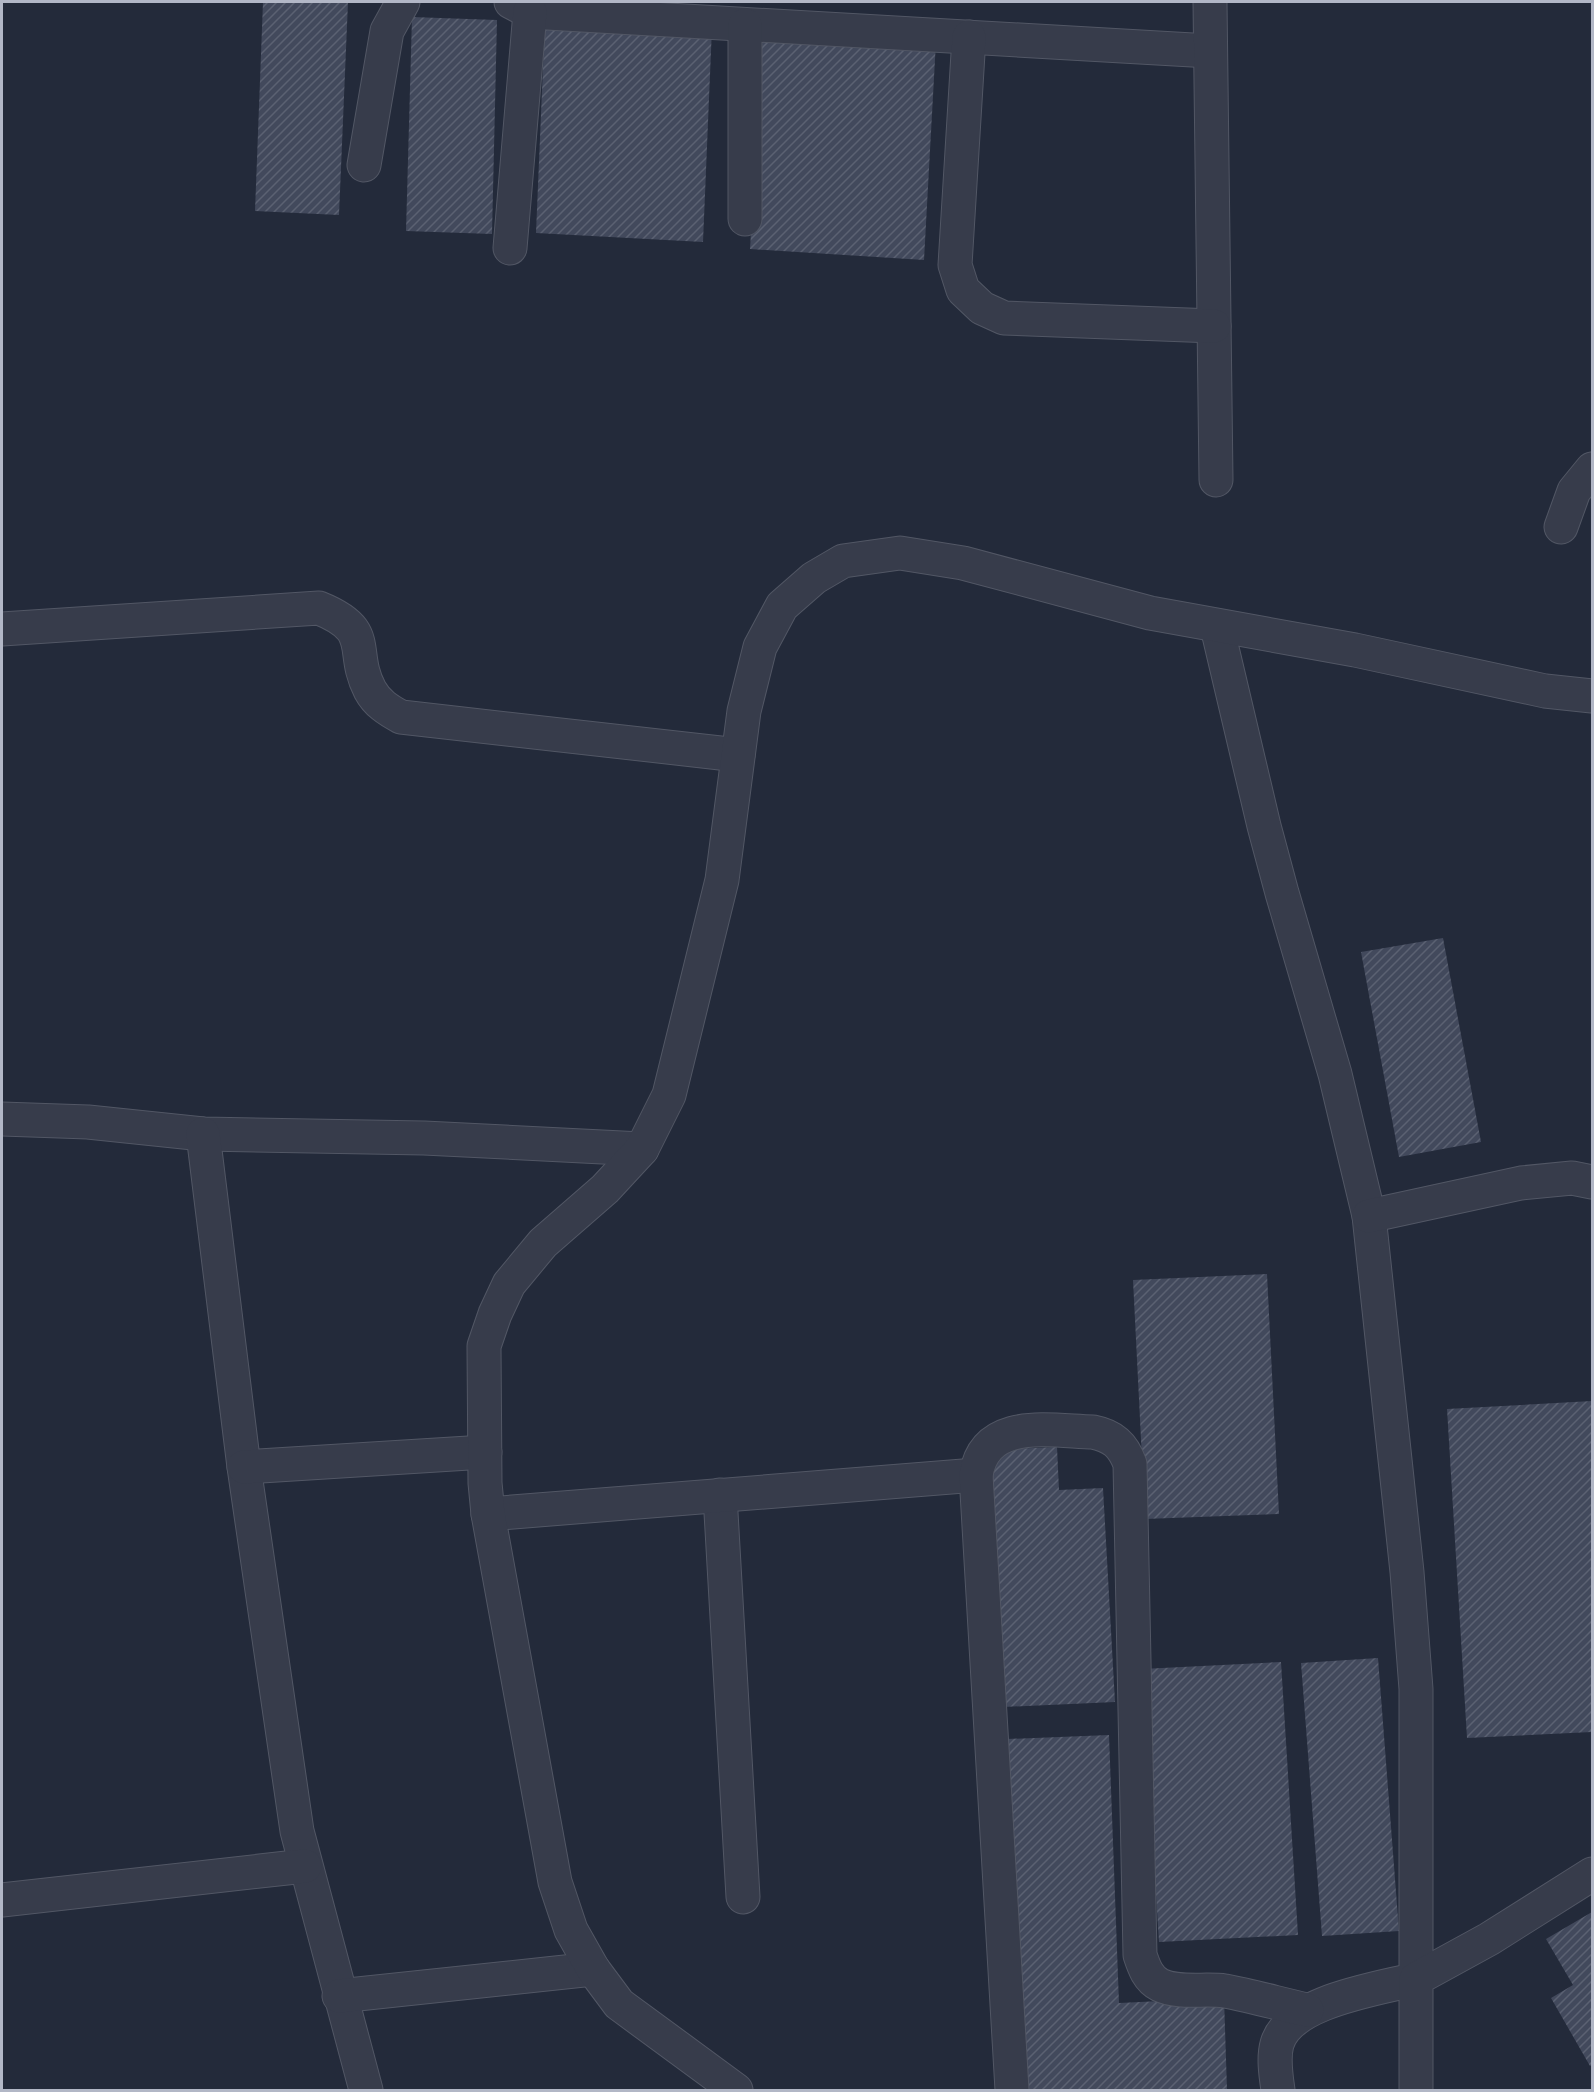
<svg xmlns="http://www.w3.org/2000/svg" width="1594" height="2092" viewBox="0 0 1594 2092" font-family="'Exo 2',sans-serif">
  <style>
    .building { fill: url(#building-hatch) }
    .lines { fill: none; stroke-linecap: round; stroke-linejoin: round }
    .minor-casing { stroke: #525765; stroke-width: 35 }
    .minor { stroke: #373c4b; stroke-width: 33 }
  </style>
  <defs>
    <pattern id="building-hatch" width="6" height="6" patternUnits="userSpaceOnUse" patternTransform="scale(1.5)"><rect width="6" height="6" fill="#42495c"/><path d="M-1 1l2-2M0 6l6-6M5 7l2-2" fill="none" stroke="#5b6172"/></pattern>
  </defs>
  <rect width="100%" height="100%" fill="#232a3a"/>
  <g class="building">
    <polygon points="263,2 348,2 339,215 255,211"/>
    <polygon points="412,17 497,20 492,234 406,231"/>
    <polygon points="545,19 712,27 703,242 536,233"/>
    <polygon points="763,30 936,41 924,260 750,249"/>
    <polygon points="1443,938 1481,1142 1399,1157 1361,952"/>
    <polygon points="1267,1274 1279,1514 1145,1519 1133,1280"/>
    <polygon points="1592,1401 1592,1732 1467,1738 1447,1409"/>
    <polygon points="1057,1447 1059,1490 1103,1488 1115,1702 1003,1707 989,1450"/>
    <polygon points="1378,1658 1399,1931 1322,1936 1301,1663"/>
    <polygon points="1281,1662 1298,1935 1159,1942 1142,1669"/>
    <polygon points="1109,1735 1119,2003 1224,1998 1227,2089 1021,2090 1007,1739"/>
    <polygon points="1592,1912 1592,2065 1590,2066 1551,1998 1573,1985 1546,1939"/>
  </g>
  <g class="lines">
    <g class="minor-casing">
      <g id="minor">
        <polyline points="511,2 530,12 1210,51"/>
        <polyline points="1210,2 1216,480"/>
        <polyline points="745,25 745,219"/>
        <polyline points="969,37 955,265 963,290 982,308 1004,318 1214,326"/>
        <polyline points="364,165 387,31 403,2"/>
        <polyline points="510,248 530,12"/>
        <polyline points="1561,527 1574,491 1592,469"/>
        <path d="M 1217,627 L 1264,826 L 1282,893 L 1335,1074 L 1369,1216 L 1407,1572 L 1416,1689 L 1416,1979 C 1378,1989 1289,2001 1277,2044 C 1273,2058 1276,2076 1278,2090"/>
        <path d="M 2,629 L 319,608 C 376,631 349,650 370,690 C 377,703 388,710 401,717 L 738,755"/>
        <polyline points="2,1119 88,1122 203,1134 424,1138 642,1149"/>
        <polyline points="203,1134 244,1467 297,1831 366,2090"/>
        <polyline points="1369,1216 1521,1183 1572,1178 1592,1182"/>
        <polyline points="244,1467 485,1452"/>
        <polyline points="720,1495 743,1897"/>
        <polyline points="488,1514 976,1475"/>
        <polyline points="2,1900 305,1866"/>
        <polyline points="339,1996 593,1969"/>
        <polyline points="736,2090 619,2004 593,1969 571,1930 555,1882 488,1514 485,1483 484,1346 495,1314 509,1284 543,1243 605,1189 642,1149 669,1095 722,880 744,711 760,647 782,606 814,578 843,561 900,553 963,563 1150,613 1355,650 1545,691 1592,696"/>
        <path d="M 1012,2090 L 976,1475 C 985,1417 1050,1431 1093,1432 C 1113,1436 1123,1445 1130,1464 L 1140,1955 C 1144,1967 1148,1979 1160,1985 C 1179,1994 1205,1988 1225,1991 C 1252,1996 1280,2004 1307,2010"/>
        <polyline points="1416,2090 1416,1979 1489,1939 1592,1874"/>
      </g>
    </g>
    <use href="#minor" class="minor"/>
  </g>
  <rect width="1594" height="2092" fill="none" stroke="#b2b7c6" stroke-width="6"/>
</svg>
